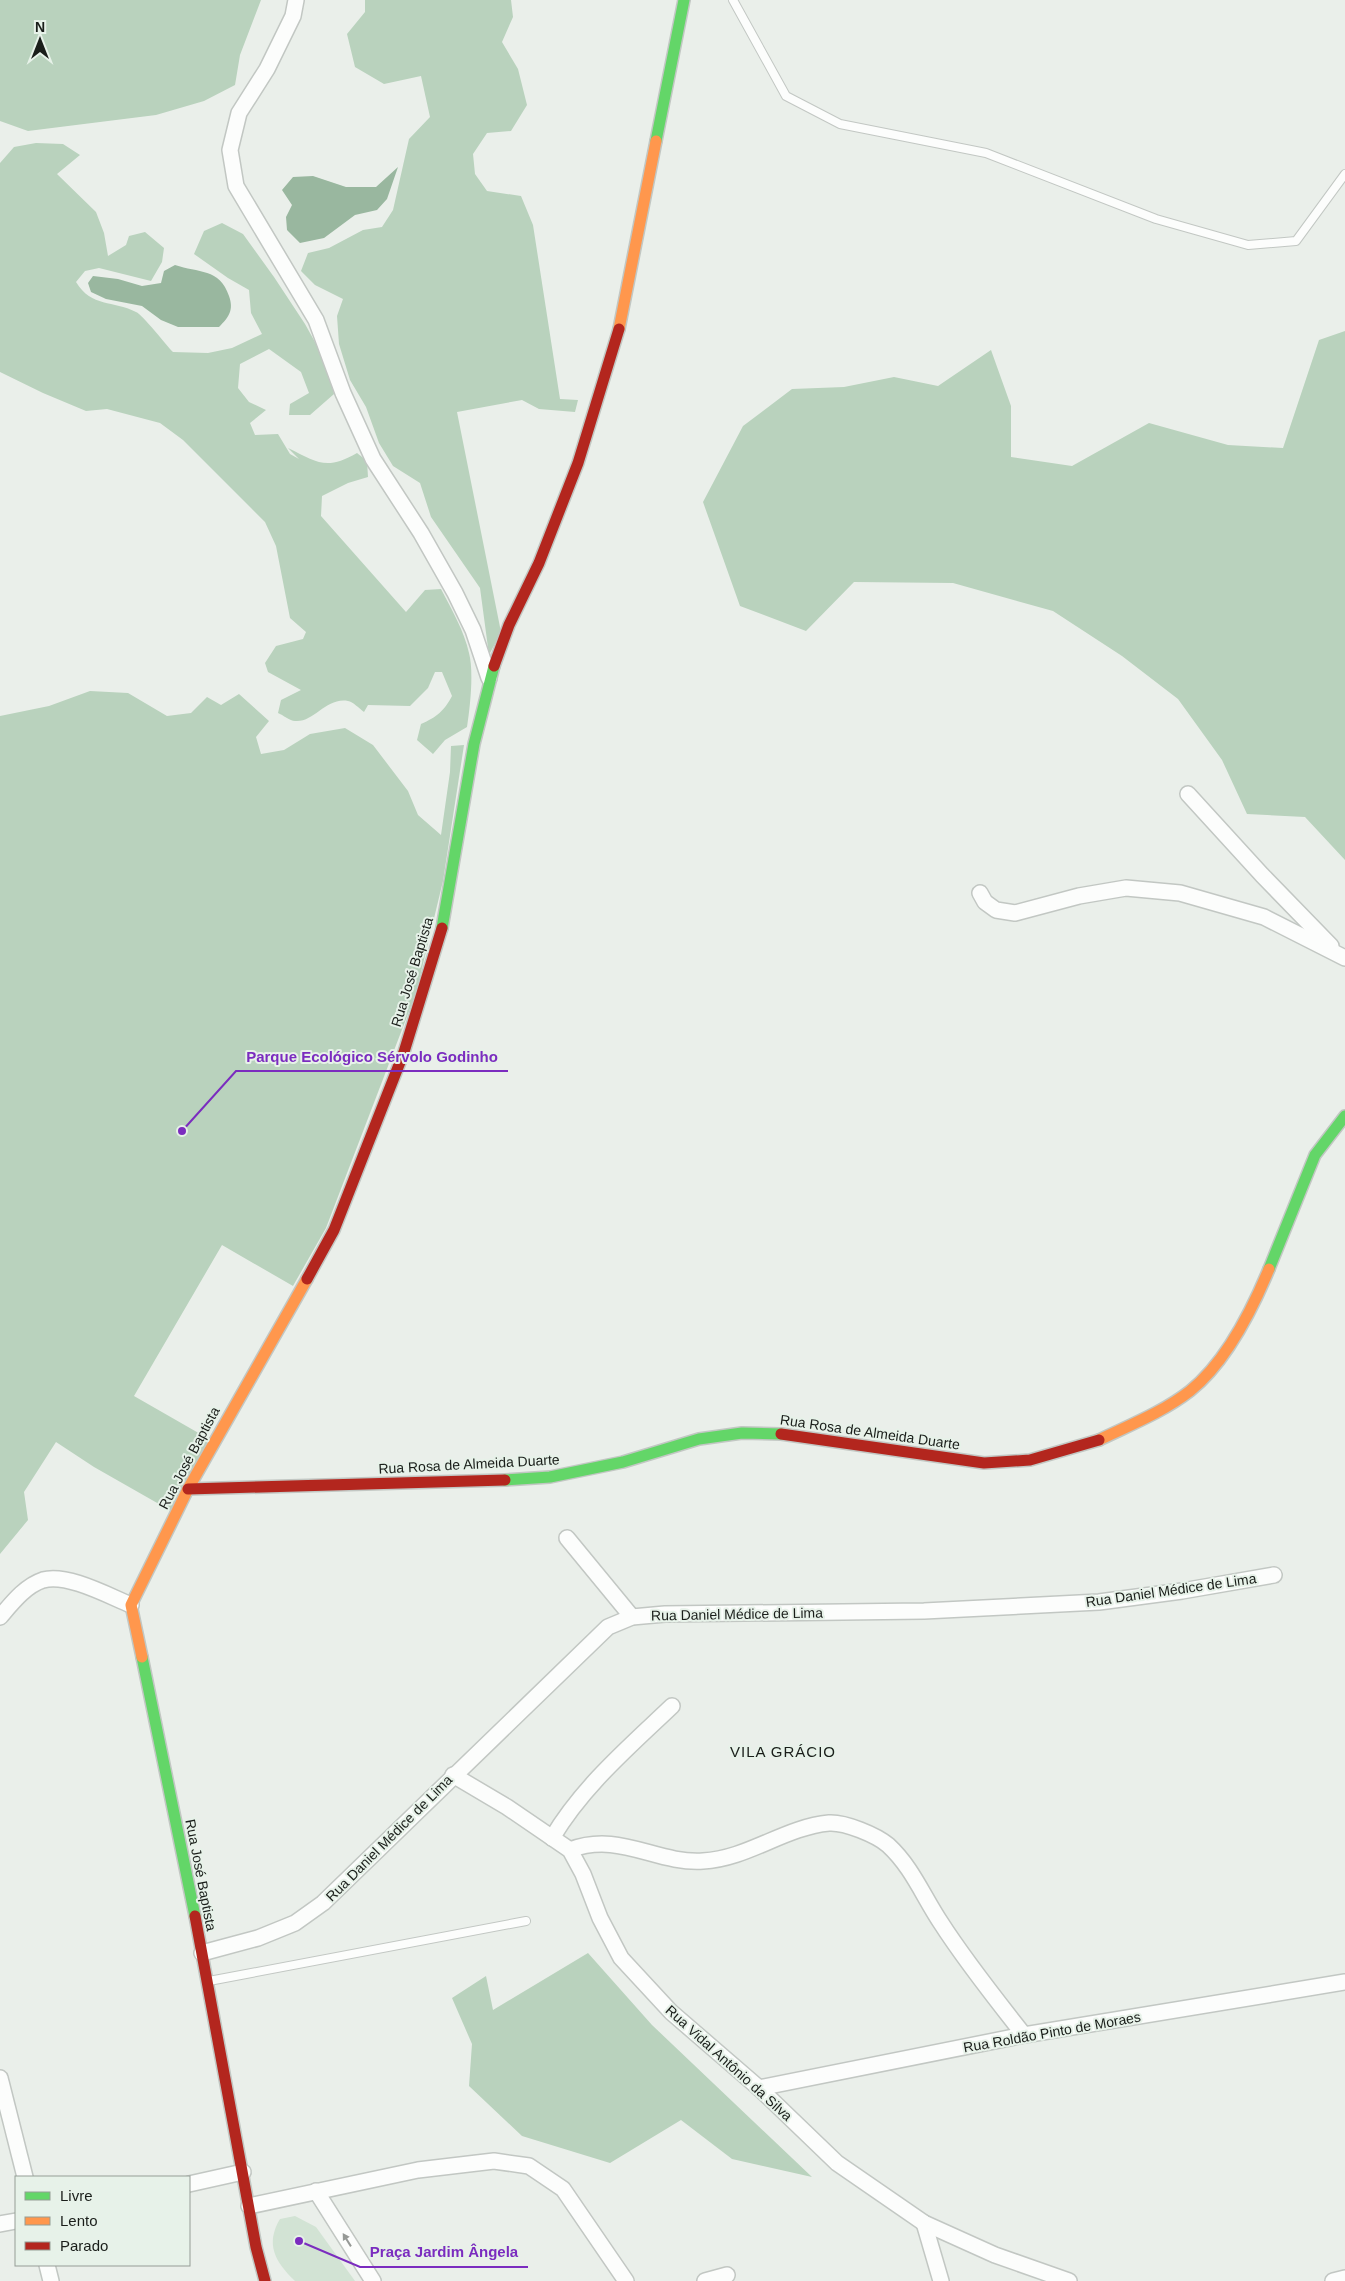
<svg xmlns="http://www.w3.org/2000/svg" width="1345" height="2281" viewBox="0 0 1345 2281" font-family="Arial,sans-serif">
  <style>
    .green { fill: #d2e3d4 }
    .forest { fill: #b9d2bd }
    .water { fill: #99b79f }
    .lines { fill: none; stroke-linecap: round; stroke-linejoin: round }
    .lane-casing { stroke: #c2c7c3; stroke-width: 10 }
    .street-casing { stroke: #c2c7c3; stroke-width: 18 }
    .fast-casing { stroke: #c2c7c3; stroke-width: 14 }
    .slow-casing { stroke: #c2c7c3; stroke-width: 14 }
    .jam-casing { stroke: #c2c7c3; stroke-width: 14 }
    .lane { stroke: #fcfdfc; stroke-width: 8 }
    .street { stroke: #fcfdfc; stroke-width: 15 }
    .fast { stroke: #63d668; stroke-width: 11 }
    .slow { stroke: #ff974d; stroke-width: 11 }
    .jam { stroke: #b3261e; stroke-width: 11 }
    .oneway { fill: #969996 }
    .labels { text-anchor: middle; stroke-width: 4; stroke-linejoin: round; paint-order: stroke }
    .street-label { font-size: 14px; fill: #1a1e1a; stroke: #e7f2e9 }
    .neighbourhood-label { font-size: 15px; letter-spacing: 1px; fill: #1a1e1a; stroke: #e7f2e9 }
    .leader { fill: none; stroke: #7b2cbf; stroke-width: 2 }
    .callout-dot { fill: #7b2cbf; stroke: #e7f2e9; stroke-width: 2 }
    .callout-label { font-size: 15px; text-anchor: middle; font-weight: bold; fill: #7b2cbf; stroke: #e7f2e9; stroke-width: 4; stroke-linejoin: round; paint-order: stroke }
  </style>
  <rect width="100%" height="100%" fill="#eaefea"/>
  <path class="green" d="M 295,2216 L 316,2227 L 355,2281 L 295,2281 C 275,2262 265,2244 280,2219 Z"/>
  <g class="forest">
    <polygon points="0,0 261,0 240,55 235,85 204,101 156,115 28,131 0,121"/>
    <polygon points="365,0 511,0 513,17 502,42 518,69 527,105 511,131 487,133 473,154 475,174 487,191 521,196 533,225 560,399 578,400 575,412 539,409 522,400 457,412 501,632 489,655 480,588 431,517 420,483 393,466 379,443 366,407 350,380 339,344 337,316 343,299 315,285 301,271 308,253 329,248 363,230 382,227 393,210 409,139 430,117 421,76 384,84 355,67 347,34 365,12"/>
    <path d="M 36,143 L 63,144 L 80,155 L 57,174 L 96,212 L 104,233 L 108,256 L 126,245 L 129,236 L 145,232 L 164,248 L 162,262 L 151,281 L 99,268 L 85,271 L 76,282 C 92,308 113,300 136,312 C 143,315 166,345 173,352 L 208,353 L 232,348 L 262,334 L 251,313 L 249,290 L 228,278 L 194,254 L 204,231 L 222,223 L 243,234 L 274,277 L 305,324 L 330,369 L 334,394 L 310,415 L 289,415 L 290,404 L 309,393 L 301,372 L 269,349 L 240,364 L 238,388 L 249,402 L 266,410 L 250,423 L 255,435 L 278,434 L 290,454 L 299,459 L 288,448 C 317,462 326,471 357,453 L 367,461 L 368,477 L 348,483 L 322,496 L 321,516 L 406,612 L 425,590 L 441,589 C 452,610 464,631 469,653 C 474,672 470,708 467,727 L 445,740 L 433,754 L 417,740 L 421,724 C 437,717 444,711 452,696 L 442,672 L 435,672 L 428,688 L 410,706 L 368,705 L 364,712 C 359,708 353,702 348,701 C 326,697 314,723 295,721 C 290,721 283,715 278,713 L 281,700 L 301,690 L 268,672 L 265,663 L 276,646 L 303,639 L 306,632 L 290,618 L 276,546 L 265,522 L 183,440 L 160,423 L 107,409 L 86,411 L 43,393 L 0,372 L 0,163 L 14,147 Z"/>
    <polygon points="1345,331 1345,860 1305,817 1247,814 1222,760 1178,699 1122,656 1053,611 953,583 854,582 806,631 740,606 703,502 743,426 792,389 844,387 894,377 938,386 991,350 1011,406 1011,457 1072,466 1149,423 1228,445 1283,448 1319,340"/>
    <polygon points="90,691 128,693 167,716 191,713 207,697 221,705 239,694 269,721 256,737 261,754 284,750 310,734 345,728 373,745 408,791 418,815 441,835 450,772 451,746 464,745 443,881 416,993 326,1228 293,1286 222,1245 134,1396 209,1439 173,1512 94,1467 56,1442 24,1492 28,1520 0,1554 0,716 49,706"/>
    <polygon points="588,1953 652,2025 812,2177 732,2159 681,2120 610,2163 522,2136 469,2086 472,2044 452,1998 486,1976 493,2010"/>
  </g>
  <g class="water">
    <polygon points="398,167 387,199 377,210 355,215 324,238 300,243 287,230 286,217 292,205 282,190 293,177 313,176 346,187 376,187"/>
    <path d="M 175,265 C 198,273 220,268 229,296 C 234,310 229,317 219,327 L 178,327 L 161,320 L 142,306 L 106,299 L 91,292 L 88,283 L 93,276 L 118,279 L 142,286 L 161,283 L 164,271 Z"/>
  </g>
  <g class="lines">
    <g class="lane-casing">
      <g id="lane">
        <polyline points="733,0 786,96 840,124 986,153 1156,219 1248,245 1296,241 1345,174"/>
        <polyline points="209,1981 526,1921"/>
      </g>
    </g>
    <g class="street-casing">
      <g id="street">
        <polyline points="296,0 293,16 267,69 239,113 230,150 236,186 316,320 343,393 373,459 421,533 455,593 473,630 489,678"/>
        <polyline points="1188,794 1262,875 1331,946"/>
        <polyline points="980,893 985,902 996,910 1015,913 1079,896 1126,888 1180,893 1264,917 1345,958"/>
        <polyline points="567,1538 632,1617"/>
        <path d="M 0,1617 C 12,1603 25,1586 43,1580 C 67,1573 109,1596 131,1605"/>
        <polyline points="453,1775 507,1807 570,1850 583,1874 600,1918 621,1958 671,2012 759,2088 837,2163 924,2223 995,2255 1069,2281"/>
        <path d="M 552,1838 C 583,1786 629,1747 672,1706"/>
        <path d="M 570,1850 C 619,1831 656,1864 703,1861 C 747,1859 785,1827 829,1823 C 845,1822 876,1835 888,1845 C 912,1867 923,1896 941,1923 C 966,1962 995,1998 1024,2035"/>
        <polyline points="202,1953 258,1938 295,1923 323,1903 608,1627 632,1617 665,1614 924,1611 1099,1602 1182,1591 1274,1575"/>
        <polyline points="0,2078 25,2177"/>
        <polyline points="759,2088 1024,2035 1345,1982"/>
        <polyline points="189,2184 243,2172"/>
        <polyline points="316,2191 373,2281"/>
        <polyline points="249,2206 418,2170 494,2161 529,2166 563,2189 626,2281"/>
        <polyline points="924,2223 941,2281"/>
        <polyline points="0,2224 16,2221"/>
        <polyline points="47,2265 51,2281"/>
        <polyline points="705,2281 727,2275"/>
        <polyline points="1333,2281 1345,2278"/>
      </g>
    </g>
    <g class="fast-casing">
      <g id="fast">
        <polyline points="656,141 684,0"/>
        <polyline points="442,928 474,744 494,666"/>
        <polyline points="1269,1269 1315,1155 1345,1116"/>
        <polyline points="505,1480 550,1477 623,1462 699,1439 742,1433 781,1434"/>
        <polyline points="142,1657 195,1916"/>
      </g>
    </g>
    <g class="slow-casing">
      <g id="slow">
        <polyline points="619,329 656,141"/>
        <path d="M 1099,1440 C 1130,1425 1163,1412 1190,1391 C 1225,1363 1252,1310 1269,1269"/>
        <polyline points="142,1657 131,1605 188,1489 307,1279"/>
      </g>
    </g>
    <g class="jam-casing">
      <g id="jam">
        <polyline points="494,666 509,625 539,563 578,463 619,329"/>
        <polyline points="307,1279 334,1230 404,1052 442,928"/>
        <polyline points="781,1434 984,1463 1030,1460 1099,1440"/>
        <polyline points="188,1489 505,1480"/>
        <polyline points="195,1916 256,2247 265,2281"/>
      </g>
    </g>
    <use href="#lane" class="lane"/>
    <use href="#street" class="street"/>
    <use href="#fast" class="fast"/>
    <use href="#slow" class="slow"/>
    <use href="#jam" class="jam"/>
  </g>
  <defs><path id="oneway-solid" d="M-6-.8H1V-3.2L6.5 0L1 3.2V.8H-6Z" transform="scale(1.25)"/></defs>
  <use class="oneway" href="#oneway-solid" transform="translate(347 2240) rotate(-122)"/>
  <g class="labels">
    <g class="street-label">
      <text transform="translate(412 972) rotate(-73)" y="5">Rua José Baptista</text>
      <text transform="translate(870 1432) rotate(8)" y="5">Rua Rosa de Almeida Duarte</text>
      <text transform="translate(189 1458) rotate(-62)" y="5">Rua José Baptista</text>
      <text transform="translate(469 1464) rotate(-3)" y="5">Rua Rosa de Almeida Duarte</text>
      <text transform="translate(1171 1590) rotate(-8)" y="5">Rua Daniel Médice de Lima</text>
      <text transform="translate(737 1614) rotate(-1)" y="5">Rua Daniel Médice de Lima</text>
      <text transform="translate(389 1838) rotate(-45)" y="5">Rua Daniel Médice de Lima</text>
      <text transform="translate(201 1875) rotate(79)" y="5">Rua José Baptista</text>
      <text transform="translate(1052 2032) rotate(-10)" y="5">Rua Roldão Pinto de Moraes</text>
      <text transform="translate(729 2063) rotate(42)" y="5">Rua Vidal Antônio da Silva</text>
    </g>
    <g class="neighbourhood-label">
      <text x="783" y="1757">VILA GRÁCIO</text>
    </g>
  </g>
  <path class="leader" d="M182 1131L236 1071H508M299 2241L360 2267H528"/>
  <g class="callout-dot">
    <circle cx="182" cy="1131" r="5"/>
    <circle cx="299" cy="2241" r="5"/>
  </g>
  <g class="callout-label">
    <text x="372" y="1062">Parque Ecológico Sérvolo Godinho</text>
    <text x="444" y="2257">Praça Jardim Ângela</text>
  </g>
  <rect x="15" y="2176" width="175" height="90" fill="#e7f2e9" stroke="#959d96"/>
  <rect x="25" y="2192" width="25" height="8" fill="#63d668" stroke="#959d96"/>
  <text x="60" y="2201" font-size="15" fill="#1a1e1a">Livre</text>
  <rect x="25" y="2217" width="25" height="8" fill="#ff974d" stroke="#959d96"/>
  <text x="60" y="2226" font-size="15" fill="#1a1e1a">Lento</text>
  <rect x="25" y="2242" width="25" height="8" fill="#b3261e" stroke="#959d96"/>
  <text x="60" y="2251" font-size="15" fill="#1a1e1a">Parado</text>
  <g transform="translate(40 40)" stroke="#e7f2e9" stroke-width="4" paint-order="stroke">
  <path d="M0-4L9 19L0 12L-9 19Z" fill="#1a1e1a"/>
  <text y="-8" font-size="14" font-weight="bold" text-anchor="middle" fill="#1a1e1a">N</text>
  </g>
</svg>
